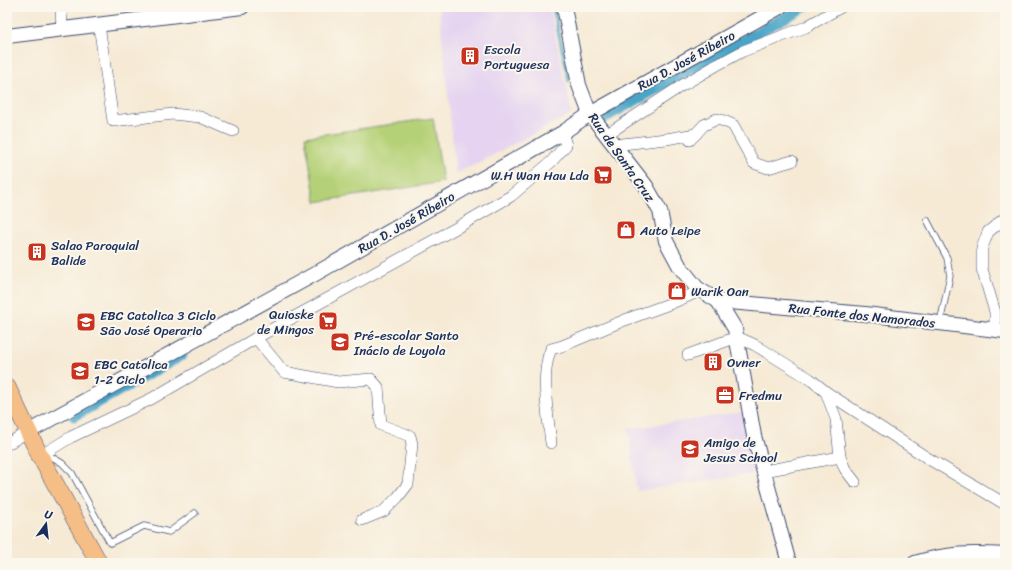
<svg xmlns="http://www.w3.org/2000/svg" width="1012" height="570" viewBox="0 0 1012 570" font-family="Sriracha,sans-serif">
  <style>
    .built { fill: #e5d3f1 }
    .green { fill: #b5d177; stroke: #68806a }
    .lines { fill: none; stroke-linecap: round; stroke-linejoin: round }
    .stream { stroke: #4aa5c8; stroke-width: 3 }
    .canal { stroke: #4aa5c8; stroke-width: 11 }
    .service-casing { stroke: #3c4b70; stroke-width: 7 }
    .minor-casing { stroke: #3c4b70; stroke-width: 12 }
    .tertiary-casing { stroke: #3c4b70; stroke-width: 16 }
    .primary-casing { stroke: #3c4b70; stroke-width: 18 }
    .service { stroke: #fff; stroke-width: 5.5 }
    .minor { stroke: #fff; stroke-width: 11 }
    .tertiary { stroke: #fff; stroke-width: 14 }
    .primary { stroke: #f6be87; stroke-width: 17 }
    .labels { text-anchor: middle; stroke-width: 4; stroke-linejoin: round; paint-order: stroke }
    .poi-label { font-size: 13px; fill: #1b2f5e; stroke: #fbf7ec; text-anchor: start }
    .street-label { font-size: 13px; fill: #1b2f5e; stroke: #fbf7ec }
  </style>
  <rect width="100%" height="100%" fill="#fbf7ec"/>
  <filter id="ink" filterUnits="userSpaceOnUse"><feTurbulence type="fractalNoise" baseFrequency=".025" numOctaves="2"/><feDisplacementMap in="SourceGraphic" scale="8" xChannelSelector="R" yChannelSelector="G"/><feConvolveMatrix kernelMatrix="1 2 1 2 8 2 1 2 1" color-interpolation-filters="sRGB"/></filter>
  <filter id="wash" filterUnits="userSpaceOnUse"><feTurbulence type="fractalNoise" baseFrequency=".012" numOctaves="4" result="noise"/><feDisplacementMap in="SourceGraphic" scale="16" xChannelSelector="R" yChannelSelector="G"/><feGaussianBlur stdDeviation="0.9" result="paint"/><feColorMatrix in="noise" values="0 0 0 0 0 0 0 0 0 0 0 0 0 0 0 0 0 1.4 0 .05"/><feComposite in="paint" operator="in"/></filter>
  <g filter="url(#wash)">
    <rect width="100%" height="100%" fill="#f6ead5"/>
    <g class="built">
      <polygon points="439,7 549,7 572,114 456,174"/>
      <polygon points="744,412 753,474 637,491 628,429"/>
    </g>
    <polygon class="green" points="433,118 443,182 316,202 305,137"/>
    <g class="lines">
      <polyline class="stream" points="553,7 569,81"/>
      <g class="canal">
        <polyline points="602,119 804,7"/>
        <polyline points="74,416 182,355"/>
      </g>
    </g>
  </g>
  <g filter="url(#ink)">
    <g class="lines">
      <g class="service-casing">
        <g id="service">
          <polyline points="927,220 947,258 950,276 940,323"/>
          <polyline points="44,457 52,457 62,463 72,473 110,543 144,526 169,532 195,513"/>
        </g>
      </g>
      <g class="minor-casing">
        <g id="minor">
          <polyline points="61,7 62,30"/>
          <polyline points="99,25 113,121 173,114 200,117 233,131"/>
          <polyline points="606,135 681,86 717,65 743,51 806,27 841,7"/>
          <polyline points="690,140 704,125 717,119 724,121 733,125 754,163 768,168 792,161"/>
          <polyline points="614,145 666,139 696,134"/>
          <polyline points="995,330 995,312 982,269 982,248 988,232 1005,218"/>
          <polyline points="256,338 284,372 338,382 371,379 378,387 381,425 410,436 412,444 408,484 398,497 384,511 362,520"/>
          <polyline points="688,355 737,337 755,345 810,379 826,392 929,459 1005,504"/>
          <polyline points="826,392 836,419 840,457 845,469 855,482"/>
          <path d="M 551,443 C 548,416 540,373 551,349 L 562,346 L 625,320 L 672,303 L 693,294 L 697,288"/>
          <polyline points="7,444 28,432"/>
          <polyline points="40,456 71,437 151,399 256,338 458,227 511,196 551,162 566,145 562,133"/>
          <polyline points="764,471 840,457"/>
        </g>
      </g>
      <g class="tertiary-casing">
        <g id="tertiary">
          <polyline points="564,7 579,85 590,114 646,186 660,211 666,241 680,267 697,288 718,301 735,329 754,436 789,563"/>
          <polyline points="7,36 242,7"/>
          <polyline points="718,301 865,314 1005,331"/>
          <polyline points="28,432 315,274 562,133 590,114 780,7"/>
          <path d="M 915,563 C 948,553 971,553 1005,555"/>
        </g>
      </g>
      <g class="primary-casing">
        <polyline id="primary" points="7,387 40,456 99,563"/>
      </g>
      <use href="#service" class="service"/>
      <use href="#minor" class="minor"/>
      <use href="#tertiary" class="tertiary"/>
      <use href="#primary" class="primary"/>
    </g>
  </g>
  <defs>
    <g id="building-square" transform="scale(1)"><rect x="-9" y="-9" width="18" height="18" rx="4" fill="#c8321e" stroke="#fbf7ec"/><path d="M-4-6H4V6H1V3H-1V6H-4ZM-2.5-4.3h1.7v1.8h-1.7ZM.8-4.3h1.7v1.8H.8ZM-2.5-1h1.7V.8h-1.7ZM.8-1h1.7V.8H.8Z" fill="#fff"/></g>
    <g id="supermarket-square" transform="scale(1)"><rect x="-9" y="-9" width="18" height="18" rx="4" fill="#c8321e" stroke="#fbf7ec"/><path d="M-6-5.5h2.5l.6 2H6L4.5 2H-2.5L-4.4-4H-6ZM-1.5 3.2a1.3 1.3 0 1 0 .1 0ZM3 3.2a1.3 1.3 0 1 0 .1 0Z" fill="#fff"/></g>
    <g id="shop-square" transform="scale(1)"><rect x="-9" y="-9" width="18" height="18" rx="4" fill="#c8321e" stroke="#fbf7ec"/><path d="M-5-2.5h2.3a2.7 3.5 0 0 1 5.4 0H5L5.5 6h-11ZM-1.5-2.5h3a1.5 2.3 0 0 0-3 0Z" fill="#fff"/></g>
    <g id="school-square" transform="scale(1)"><rect x="-9" y="-9" width="18" height="18" rx="4" fill="#c8321e" stroke="#fbf7ec"/><path d="M0-5L7-2L0 1L-7-2ZM-4 1L0 2.5L4 1V4Q0 6-4 4Z" fill="#fff"/></g>
    <g id="office-square" transform="scale(1)"><rect x="-9" y="-9" width="18" height="18" rx="4" fill="#c8321e" stroke="#fbf7ec"/><path d="M-6-3h4V-5.5h4V-3h4V5H-6ZM-1-4.5V-3h2v-1.5ZM-6 0V1H6V0Z" fill="#fff"/></g>
  </defs>
  <g fill-rule="evenodd">
    <use href="#building-square" x="470" y="56"/>
    <use href="#supermarket-square" x="603" y="175"/>
    <use href="#shop-square" x="626" y="230"/>
    <use href="#building-square" x="37" y="252"/>
    <use href="#shop-square" x="677" y="291"/>
    <use href="#supermarket-square" x="328" y="321"/>
    <use href="#school-square" x="86" y="322"/>
    <use href="#school-square" x="340" y="342"/>
    <use href="#building-square" x="713" y="362"/>
    <use href="#school-square" x="80" y="371"/>
    <use href="#office-square" x="725" y="395"/>
    <use href="#school-square" x="690" y="449"/>
  </g>
  <g class="labels">
    <g class="poi-label">
      <text x="484" y="54">Escola<tspan x="484" dy="15">Portuguesa</tspan></text>
      <text x="589" y="180" text-anchor="end">W.H Wan Hau Lda</text>
      <text x="640" y="235">Auto Leipe</text>
      <text x="51" y="250">Salao Paroquial<tspan x="51" dy="15">Balide</tspan></text>
      <text x="691" y="296">Warik Oan</text>
      <text x="314" y="319" text-anchor="end">Quioske<tspan x="314" dy="15">de Mingos</tspan></text>
      <text x="100" y="320">EBC Catolica 3 Ciclo<tspan x="100" dy="15">São José Operario</tspan></text>
      <text x="354" y="340">Pré-escolar Santo<tspan x="354" dy="15">Inácio de Loyola</tspan></text>
      <text x="727" y="367">Ovner</text>
      <text x="94" y="369">EBC Catolica<tspan x="94" dy="15">1-2 Ciclo</tspan></text>
      <text x="739" y="400">Fredmu</text>
      <text x="704" y="447">Amigo de<tspan x="704" dy="15">Jesus School</tspan></text>
    </g>
    <g class="street-label">
      <text transform="translate(686 60) rotate(-29)" y="5">Rua D. José Ribeiro</text>
      <text transform="translate(622 157) rotate(55)" y="5">Rua de Santa Cruz</text>
      <text transform="translate(406 222) rotate(-30)" y="5">Rua D. José Ribeiro</text>
      <text transform="translate(862 315) rotate(6)" y="5">Rua Fonte dos Namorados</text>
    </g>
  </g>
  <rect width="1012" height="570" fill="none" stroke="#fbf7ec" stroke-width="24"/>
  <g transform="translate(46 524) rotate(15)" stroke="#fbf7ec" stroke-width="3" paint-order="stroke">
  <path d="M0-3L7 15L0 10L-7 15Z" fill="#1b2f5e"/>
  <text y="-6" font-size="11" font-weight="bold" text-anchor="middle" fill="#1b2f5e">U</text>
  </g>
</svg>
